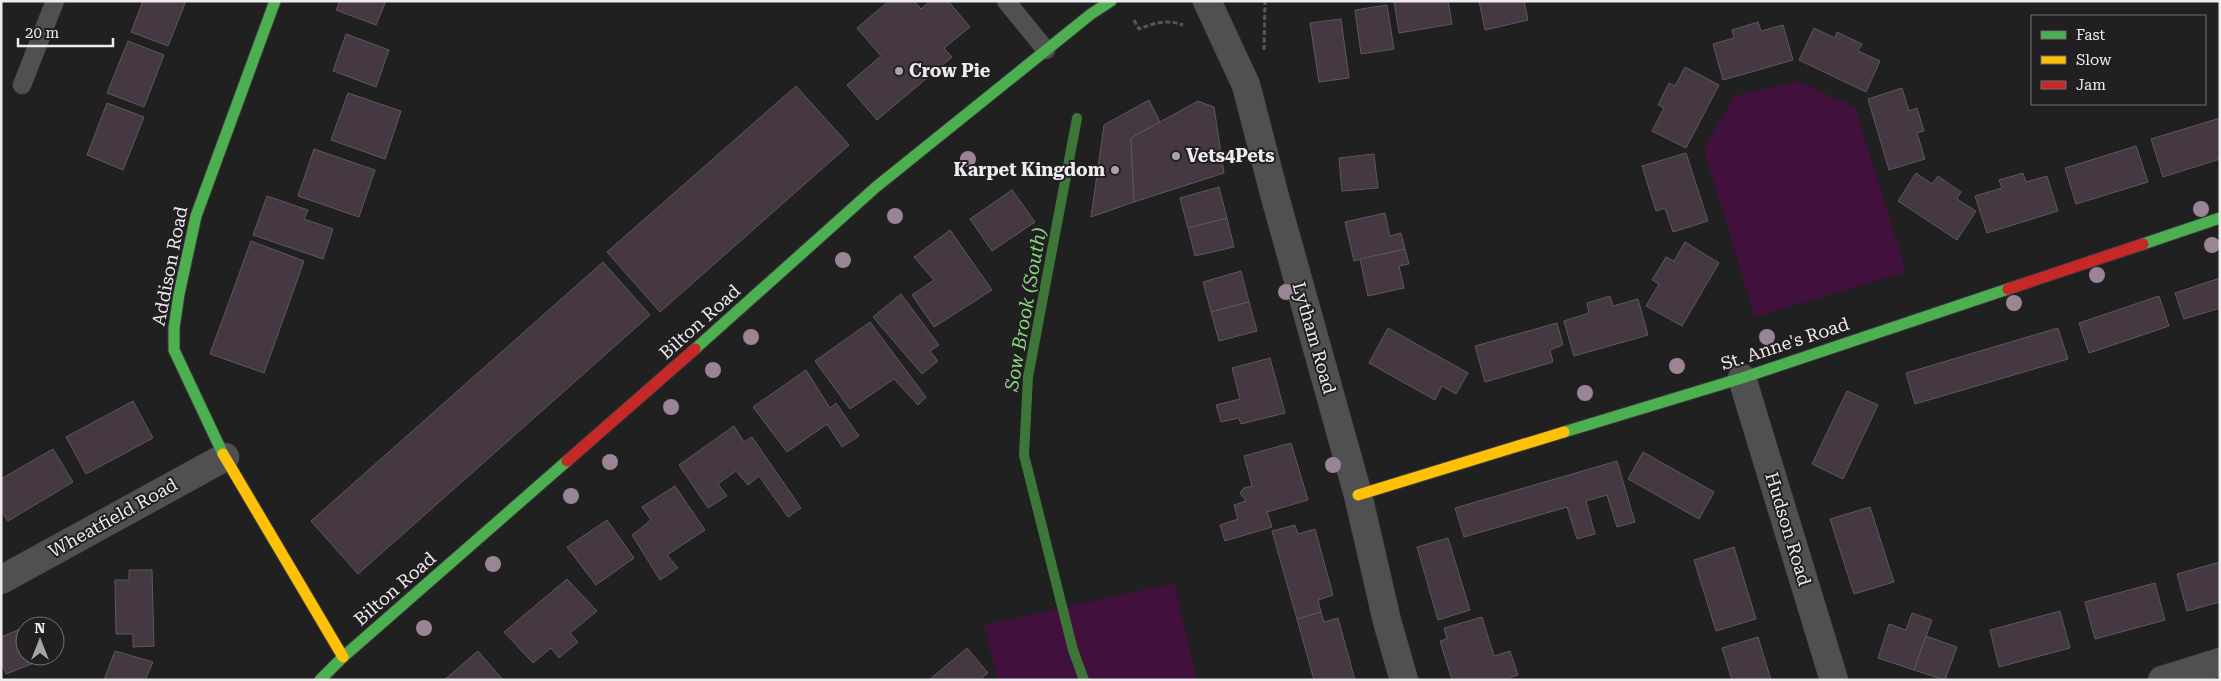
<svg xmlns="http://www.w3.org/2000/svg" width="2221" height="681" viewBox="0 0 2221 681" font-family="'Roboto Serif',serif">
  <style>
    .green { fill: #42103c }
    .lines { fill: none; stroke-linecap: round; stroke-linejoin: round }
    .stream { stroke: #3c7638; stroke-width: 10 }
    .building { fill: #453843; stroke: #5b595a }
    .lane-casing { stroke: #3c3b3c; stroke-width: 19 }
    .street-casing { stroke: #3c3b3c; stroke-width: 29 }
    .fast-casing { stroke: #3c3b3c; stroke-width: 13 }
    .slow-casing { stroke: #3c3b3c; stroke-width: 13 }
    .jam-casing { stroke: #3c3b3c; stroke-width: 13 }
    .path { stroke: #575657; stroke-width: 3; stroke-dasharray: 5 2.5; stroke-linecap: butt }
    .lane { stroke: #515051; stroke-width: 18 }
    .street { stroke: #515051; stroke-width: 28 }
    .fast { stroke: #4caf50; stroke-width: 11 }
    .slow { stroke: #ffc107; stroke-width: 11 }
    .jam { stroke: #c62828; stroke-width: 11 }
    .tree { fill: #9a8496 }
    .poi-dot { fill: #a6a4a6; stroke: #221f22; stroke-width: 2 }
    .labels { text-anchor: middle; stroke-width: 4; stroke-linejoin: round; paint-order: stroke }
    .poi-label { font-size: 18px; font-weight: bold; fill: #edebed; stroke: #221f22; text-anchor: start }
    .street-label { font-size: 18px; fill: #edebed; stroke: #221f22 }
    .water-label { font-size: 19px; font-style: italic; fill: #86db7e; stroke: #221f22 }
  </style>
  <rect width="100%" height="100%" fill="#212021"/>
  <g class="green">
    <polygon points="1798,81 1855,107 1906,272 1755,317 1704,150 1734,96"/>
    <polygon points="1174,583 1197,680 998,680 984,625"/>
  </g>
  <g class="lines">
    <polyline class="stream" points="1077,118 1028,377 1024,455 1073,650 1084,680"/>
  </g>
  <g class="building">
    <polygon points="143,1 186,1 168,46 131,32"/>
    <polygon points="340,1 386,1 376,25 336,10"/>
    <polygon points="889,1 914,1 921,9 930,1 948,1 970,27 944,48 952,57 877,120 847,85 881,56 857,28"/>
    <polygon points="1394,1 1448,1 1452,24 1399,33"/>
    <polygon points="1479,1 1524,1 1528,20 1485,30"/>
    <polygon points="1387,5 1394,49 1361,54 1355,10"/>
    <polygon points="1341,19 1349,78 1319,82 1310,23"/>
    <polygon points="1758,22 1761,31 1783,25 1793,60 1723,80 1713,44 1734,38 1732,30"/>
    <polygon points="1814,28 1835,38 1837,32 1862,44 1858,51 1880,61 1866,92 1799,60"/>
    <polygon points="346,34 389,50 376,87 333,71"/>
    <polygon points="128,41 164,55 144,107 107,93"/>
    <polygon points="1685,67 1719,85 1686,148 1652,131 1664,108 1658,105 1669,83 1675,86"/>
    <polygon points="796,86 849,145 660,312 607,252"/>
    <polygon points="1902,88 1909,111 1917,108 1924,131 1917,133 1925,159 1889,170 1868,99"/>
    <polygon points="348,93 401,111 385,159 331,140"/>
    <polygon points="1149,100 1160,122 1131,138 1134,202 1091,217 1104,125"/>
    <polygon points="1198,101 1214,107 1224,173 1134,202 1131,138"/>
    <polygon points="107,103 144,117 123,170 87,155"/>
    <polygon points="2220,118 2220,159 2163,177 2151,139"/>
    <polygon points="2136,146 2148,182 2076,204 2065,168"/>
    <polygon points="314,149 375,170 359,217 298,196"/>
    <polygon points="1686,153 1708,221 1673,232 1665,208 1656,211 1642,166"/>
    <polygon points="1374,154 1378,188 1342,191 1339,158"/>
    <polygon points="1916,173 1932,184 1938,176 1961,192 1957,199 1976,211 1957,240 1898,201"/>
    <polygon points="2023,173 2026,182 2047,176 2058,211 1987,233 1975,196 2002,188 1999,180"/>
    <polygon points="1219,187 1227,218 1188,228 1180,198"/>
    <polygon points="1012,190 1035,222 992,251 970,219"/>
    <polygon points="267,196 308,210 304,219 333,229 323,259 253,235"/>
    <polygon points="1385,213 1390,236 1401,233 1405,249 1354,261 1345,222"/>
    <polygon points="1227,218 1234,247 1195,256 1188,228"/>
    <polygon points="950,230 992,290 934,327 912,295 934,280 914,257"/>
    <polygon points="251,241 304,261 264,373 210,354"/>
    <polygon points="1685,242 1719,263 1682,326 1646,306 1659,284 1652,280 1666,257 1674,261"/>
    <polygon points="1405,249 1409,264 1399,266 1404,288 1368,296 1360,259"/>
    <polygon points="603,262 650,315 358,574 311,521"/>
    <polygon points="1241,271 1249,302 1211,312 1203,282"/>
    <polygon points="2220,278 2220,308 2184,319 2175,293"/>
    <polygon points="901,294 939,345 930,351 938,361 922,374 873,317"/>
    <polygon points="1610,296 1613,306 1638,299 1648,335 1574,356 1564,321 1589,313 1587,303"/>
    <polygon points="2159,296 2169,326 2089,353 2079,323"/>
    <polygon points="1249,302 1257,331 1219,341 1211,312"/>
    <polygon points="870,322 926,397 918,405 894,379 850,409 815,361"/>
    <polygon points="1557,323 1563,345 1550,350 1553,362 1485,382 1475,346"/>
    <polygon points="1388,328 1468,373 1456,394 1442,386 1435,400 1369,363"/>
    <polygon points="2058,328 2068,359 1915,404 1906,373"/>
    <polygon points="1270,358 1285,413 1241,424 1239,418 1221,422 1216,405 1240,399 1232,368"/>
    <polygon points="806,370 830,408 836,403 859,436 842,447 827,424 787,452 753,407"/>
    <polygon points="1847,391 1878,405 1843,479 1812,464"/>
    <polygon points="133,401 153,438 86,474 66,437"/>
    <polygon points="734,426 744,442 752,437 801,508 788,517 759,476 748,485 736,471 718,484 727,496 708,508 679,465"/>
    <polygon points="1291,443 1308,500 1267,512 1272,527 1225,541 1220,525 1238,519 1234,505 1246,501 1240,493 1244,488 1252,486 1244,456"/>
    <polygon points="53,449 73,482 8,521 1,511 1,479"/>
    <polygon points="1643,452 1714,492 1699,519 1628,479"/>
    <polygon points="1617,461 1635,522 1617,527 1607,495 1586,501 1595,534 1577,539 1567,507 1464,537 1455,508"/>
    <polygon points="675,486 705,530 667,555 678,568 660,580 632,535 651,520 642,507"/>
    <polygon points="1870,507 1894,582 1854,594 1830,519"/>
    <polygon points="607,520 634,558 596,585 567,547"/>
    <polygon points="1295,525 1298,534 1315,529 1333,595 1318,600 1321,612 1297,619 1272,531"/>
    <polygon points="1448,538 1470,610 1438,620 1417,547"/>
    <polygon points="1734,547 1756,619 1716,631 1694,560"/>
    <polygon points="2220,562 2220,602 2187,611 2177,574"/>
    <polygon points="129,570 152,570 154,646 133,647 133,634 116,634 115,580 129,580"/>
    <polygon points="567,579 597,611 570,633 578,642 559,658 551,648 533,663 504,632"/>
    <polygon points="2155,583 2165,620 2095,639 2085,602"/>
    <polygon points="2060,611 2070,648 1999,667 1990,630"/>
    <polygon points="1321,612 1324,622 1338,618 1355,680 1314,680 1297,619"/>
    <polygon points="1912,613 1932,620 1914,670 1878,658 1889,624 1906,630"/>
    <polygon points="1482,617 1494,656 1510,651 1518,675 1502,680 1452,680 1440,641 1447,639 1444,628"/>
    <polygon points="47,619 50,626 28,626"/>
    <polygon points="25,627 25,656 52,656 6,674 1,661 1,637"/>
    <polygon points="1926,636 1957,647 1945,680 1914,670"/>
    <polygon points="1758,637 1771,680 1732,680 1722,648"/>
    <polygon points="967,648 988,673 979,680 929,680"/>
    <polygon points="115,651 153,662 145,680 104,680"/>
    <polygon points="478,651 503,680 444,680"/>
  </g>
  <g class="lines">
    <g class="lane-casing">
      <g id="lane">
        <polyline points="1006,1 1046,50"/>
        <polyline points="22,85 55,1"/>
      </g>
    </g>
    <g class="street-casing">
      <g id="street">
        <polyline points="1207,1 1246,85 1275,197 1358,495 1387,621 1404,680"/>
        <polyline points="1742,378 1834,680"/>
        <polyline points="1,580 225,457"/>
        <polyline points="2162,680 2220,662"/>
      </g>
    </g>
    <g class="fast-casing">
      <g id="fast">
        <polyline points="2143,244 2220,218"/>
        <polyline points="695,349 876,187 1091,14 1111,1"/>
        <polyline points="1564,432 1742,378 2008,289"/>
        <polyline points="223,454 174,350 174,328 179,294 196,216 275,1"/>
        <polyline points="320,680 343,657 567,461"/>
      </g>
    </g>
    <g class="slow-casing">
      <g id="slow">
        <polyline points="223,454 343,657"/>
        <polyline points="1358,495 1564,432"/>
      </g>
    </g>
    <g class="jam-casing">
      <g id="jam">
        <polyline points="2008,289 2143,244"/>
        <polyline points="567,461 695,349"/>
      </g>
    </g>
    <g class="path">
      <path d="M 1134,20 L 1139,29 C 1154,23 1167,19 1183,25"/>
      <polyline points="1264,50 1265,1"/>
    </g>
    <use href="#lane" class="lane"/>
    <use href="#street" class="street"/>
    <use href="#fast" class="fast"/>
    <use href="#slow" class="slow"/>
    <use href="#jam" class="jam"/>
  </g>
  <g class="tree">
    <circle cx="968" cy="159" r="8"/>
    <circle cx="2201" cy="209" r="8"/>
    <circle cx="895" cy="216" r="8"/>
    <circle cx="2212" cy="245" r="8"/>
    <circle cx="843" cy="260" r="8"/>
    <circle cx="2097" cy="275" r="8"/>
    <circle cx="1286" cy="292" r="8"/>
    <circle cx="2014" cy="303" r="8"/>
    <circle cx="751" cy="337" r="8"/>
    <circle cx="1767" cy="337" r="8"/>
    <circle cx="1677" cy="366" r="8"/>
    <circle cx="713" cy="370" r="8"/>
    <circle cx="1585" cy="393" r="8"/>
    <circle cx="671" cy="407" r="8"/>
    <circle cx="610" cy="462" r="8"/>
    <circle cx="1333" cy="465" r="8"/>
    <circle cx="571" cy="496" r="8"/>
    <circle cx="493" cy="564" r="8"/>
    <circle cx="424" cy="628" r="8"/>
  </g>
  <g class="poi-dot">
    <circle cx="899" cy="71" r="5"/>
    <circle cx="1176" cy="156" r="5"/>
    <circle cx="1115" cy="170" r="5"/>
  </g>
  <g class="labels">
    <g class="poi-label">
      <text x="909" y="77">Crow Pie</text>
      <text x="1186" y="162">Vets4Pets</text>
      <text x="1105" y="176" text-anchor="end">Karpet Kingdom</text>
    </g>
    <g class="street-label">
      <text transform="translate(170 266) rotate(-79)" y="6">Addison Road</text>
      <text transform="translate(700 322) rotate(-42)" y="6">Bilton Road</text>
      <text transform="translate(1314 338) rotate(74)" y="6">Lytham Road</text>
      <text transform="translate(1785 344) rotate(-18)" y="6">St. Anne's Road</text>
      <text transform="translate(113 518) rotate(-29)" y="6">Wheatfield Road</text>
      <text transform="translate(1788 529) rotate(73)" y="6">Hudson Road</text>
      <text transform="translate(395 589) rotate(-41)" y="6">Bilton Road</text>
    </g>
    <g class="water-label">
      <text transform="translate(1025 309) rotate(-80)" y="7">Sow Brook (South)</text>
    </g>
  </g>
  <rect width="2221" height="681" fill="none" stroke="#edebed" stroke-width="5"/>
  <rect x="2031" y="15" width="175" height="90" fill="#221f22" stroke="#737173"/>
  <rect x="2041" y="31" width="25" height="8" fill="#4caf50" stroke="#737173"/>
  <text x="2076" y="40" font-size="15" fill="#edebed">Fast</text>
  <rect x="2041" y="56" width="25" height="8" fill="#ffc107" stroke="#737173"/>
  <text x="2076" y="65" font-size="15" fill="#edebed">Slow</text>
  <rect x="2041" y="81" width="25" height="8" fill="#c62828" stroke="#737173"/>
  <text x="2076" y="90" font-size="15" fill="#edebed">Jam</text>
  <g transform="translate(40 641)"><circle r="24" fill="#221f22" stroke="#737173"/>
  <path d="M0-4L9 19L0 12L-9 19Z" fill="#a6a4a6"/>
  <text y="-8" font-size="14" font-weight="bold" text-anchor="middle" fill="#edebed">N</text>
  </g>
  <path d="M18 38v8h95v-8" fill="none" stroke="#edebed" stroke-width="2.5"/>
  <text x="25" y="38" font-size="15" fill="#edebed" stroke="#221f22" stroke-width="4" paint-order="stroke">20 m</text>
</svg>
